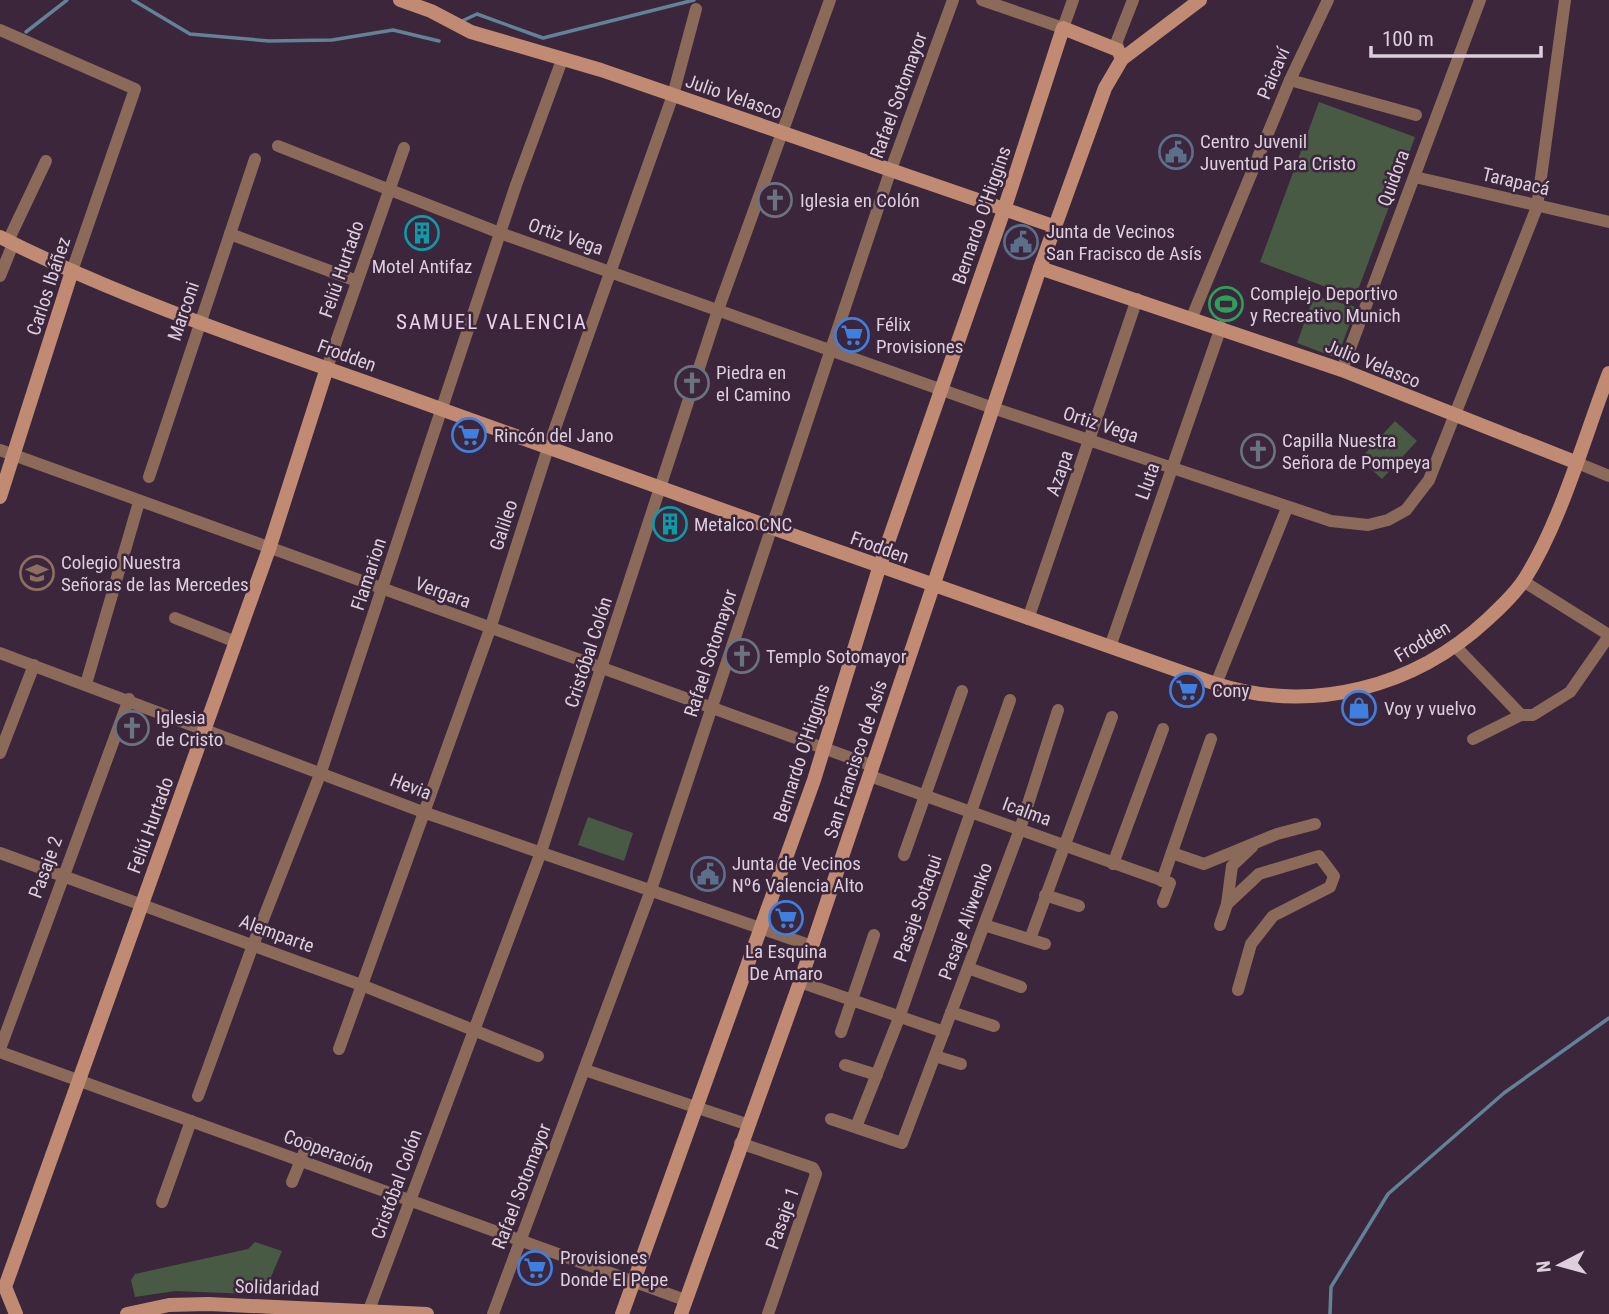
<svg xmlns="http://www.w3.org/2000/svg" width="1609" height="1314" viewBox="0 0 1609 1314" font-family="'Roboto Condensed',sans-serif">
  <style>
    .green { fill: #485a43 }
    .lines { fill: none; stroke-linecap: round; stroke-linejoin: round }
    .stream { stroke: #618297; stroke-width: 3.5 }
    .street { stroke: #8b6a5a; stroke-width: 12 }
    .secondary { stroke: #c08b72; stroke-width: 14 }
    .labels { text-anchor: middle; stroke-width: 5; stroke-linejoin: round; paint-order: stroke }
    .street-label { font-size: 19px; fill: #ddcfdd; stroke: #3b263c }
    .poi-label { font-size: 19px; fill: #ddcfdd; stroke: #3b263c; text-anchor: start }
    .neighbourhood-label { font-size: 21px; letter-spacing: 2px; fill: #ebd0ec; stroke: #3b263c }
  </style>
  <rect width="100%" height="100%" fill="#3b263c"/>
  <g class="green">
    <polygon points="1319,102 1415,137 1355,298 1260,262"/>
    <polygon points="1314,296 1356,307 1337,358 1297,343"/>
    <polygon points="1395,421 1417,441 1382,479 1360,459"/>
    <polygon points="588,817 633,833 624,861 578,845"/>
    <polygon points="255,1242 282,1251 268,1284 274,1295 175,1291 135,1297 131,1280 135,1274 248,1249"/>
  </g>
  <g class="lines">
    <g class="stream">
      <polyline points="133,0 190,34 269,41 332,40 393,30 439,41"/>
      <polyline points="462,21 477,14 543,38 694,0"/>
      <polyline points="26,32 67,0"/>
      <polyline points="1330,1314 1331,1287 1388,1194 1504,1093 1609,1018"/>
    </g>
    <g class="street">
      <polyline points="982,0 1063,28 1073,0"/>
      <polyline points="0,30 135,89 72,271"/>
      <polyline points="1118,50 1117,41 1133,0"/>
      <polyline points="1290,80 1416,115"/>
      <polyline points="278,146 500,233 993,408 1331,521 1368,525 1388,520 1406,510 1429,480 1537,207 1565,0"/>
      <polyline points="1415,177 1609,222"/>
      <polyline points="230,234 357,281"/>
      <polyline points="8,241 46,161"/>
      <polyline points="0,276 13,244"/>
      <polyline points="1192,317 1290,80 1328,0"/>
      <polyline points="327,368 404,148"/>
      <polyline points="1342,370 1480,0"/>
      <polyline points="0,450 873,766"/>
      <polyline points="1575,462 1609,476"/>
      <polyline points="149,477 255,159"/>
      <polyline points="1523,581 1609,635"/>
      <polyline points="175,618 236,642"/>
      <polyline points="1028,619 1137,299"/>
      <polyline points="1455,646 1521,715"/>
      <polyline points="1110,647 1221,327"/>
      <polyline points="0,653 423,812 812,946"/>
      <polyline points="86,684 139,502"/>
      <polyline points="1216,684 1287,508"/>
      <polyline points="1473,739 1521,715 1533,715 1570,692 1609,636"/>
      <polyline points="0,753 34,665"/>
      <polyline points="870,776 1170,883 1163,902"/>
      <polyline points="0,853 364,986 538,1056"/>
      <polyline points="1172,853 1204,864 1277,834 1315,824"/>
      <polyline points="904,855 962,691"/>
      <polyline points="1113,864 1163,729"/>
      <polyline points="1162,881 1211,739"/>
      <polyline points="1045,895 1079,906"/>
      <polyline points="1227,904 1259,874 1319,856 1334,876 1330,887 1273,916 1251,944 1238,990"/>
      <polyline points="984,925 1045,944"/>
      <polyline points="1220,925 1227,904 1232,866 1252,847"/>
      <polyline points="1030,939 1112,717"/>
      <polyline points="968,968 1021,987"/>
      <polyline points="800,982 944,1032"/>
      <polyline points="951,1012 994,1026"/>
      <polyline points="841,1032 874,935"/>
      <polyline points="0,1049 129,699"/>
      <polyline points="339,1049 490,629 548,448 673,95 696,9"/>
      <polyline points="0,1052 685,1300"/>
      <polyline points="935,1056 961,1064"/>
      <polyline points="845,1065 877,1075"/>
      <polyline points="585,1070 746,1124"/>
      <polyline points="198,1096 253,945 321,772 516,185 562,60"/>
      <polyline points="831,1119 902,1143 1020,829 1058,710"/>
      <polyline points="856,1127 899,1018 1010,700"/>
      <polyline points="740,1143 813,1168 816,1174 768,1314"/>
      <polyline points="292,1182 308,1143"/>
      <polyline points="162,1202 191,1121"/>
      <polyline points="369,1310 541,852 718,310 830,0"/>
      <polyline points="493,1314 651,890 890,172 953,0"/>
    </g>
    <g class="secondary">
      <polyline points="400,0 431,11 471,32 601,70 1056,227"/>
      <path d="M 0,237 C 143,309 299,357 449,412 C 704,504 960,595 1216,684 C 1312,714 1414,688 1488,619 C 1500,608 1514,595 1524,580 C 1561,522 1584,438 1609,373"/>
      <polyline points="1040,268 1342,370 1575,462"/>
      <polyline points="0,497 72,271"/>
      <polyline points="16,1314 5,1287 269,549 327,368"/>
      <polyline points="127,1314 169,1305 208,1304 427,1314"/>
      <polyline points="622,1314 814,780 879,568 1004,210 1063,28 1118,50 1122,59"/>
      <polyline points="681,1314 800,982 1040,268 1105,88 1122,59 1200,0"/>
    </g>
  </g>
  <defs>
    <g id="civic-ring" transform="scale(1.75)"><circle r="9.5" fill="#3b263c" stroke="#5c6f8a" stroke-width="1.5"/><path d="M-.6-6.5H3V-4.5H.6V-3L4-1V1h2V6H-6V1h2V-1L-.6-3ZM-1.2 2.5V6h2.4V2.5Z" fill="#5c6f8a"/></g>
    <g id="church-ring" transform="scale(1.75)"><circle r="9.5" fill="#3b263c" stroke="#6b7280" stroke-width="1.5"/><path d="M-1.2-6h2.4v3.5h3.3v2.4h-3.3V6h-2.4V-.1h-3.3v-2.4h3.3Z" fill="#6b7280"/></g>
    <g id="building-ring" transform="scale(1.75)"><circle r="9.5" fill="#3b263c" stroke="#0f9aa8" stroke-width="1.5"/><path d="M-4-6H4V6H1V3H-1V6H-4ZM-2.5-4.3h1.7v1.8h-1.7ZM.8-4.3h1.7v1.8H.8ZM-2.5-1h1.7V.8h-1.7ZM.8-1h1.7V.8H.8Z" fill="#0f9aa8"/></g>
    <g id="stadium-ring" transform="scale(1.75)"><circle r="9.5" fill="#3b263c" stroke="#2e9e5b" stroke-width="1.5"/><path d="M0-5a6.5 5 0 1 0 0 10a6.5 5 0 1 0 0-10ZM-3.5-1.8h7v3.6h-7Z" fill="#2e9e5b"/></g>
    <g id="supermarket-ring" transform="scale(1.75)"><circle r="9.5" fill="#3b263c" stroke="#3f7fe0" stroke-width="1.5"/><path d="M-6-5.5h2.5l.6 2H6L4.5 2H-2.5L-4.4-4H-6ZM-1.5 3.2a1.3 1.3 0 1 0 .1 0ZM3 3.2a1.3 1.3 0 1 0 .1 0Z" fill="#3f7fe0"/></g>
    <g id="school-ring" transform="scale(1.75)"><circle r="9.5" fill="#3b263c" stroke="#8d6e63" stroke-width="1.5"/><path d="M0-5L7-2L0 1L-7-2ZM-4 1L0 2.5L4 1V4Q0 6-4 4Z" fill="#8d6e63"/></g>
    <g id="shop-ring" transform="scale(1.75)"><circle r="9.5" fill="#3b263c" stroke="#3f7fe0" stroke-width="1.5"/><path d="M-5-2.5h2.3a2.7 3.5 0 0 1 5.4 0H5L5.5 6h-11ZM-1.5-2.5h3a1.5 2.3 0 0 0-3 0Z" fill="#3f7fe0"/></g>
  </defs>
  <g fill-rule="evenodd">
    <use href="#civic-ring" x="1176" y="152"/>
    <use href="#church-ring" x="775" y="200"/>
    <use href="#building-ring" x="422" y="233"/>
    <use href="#civic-ring" x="1021" y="242"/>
    <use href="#stadium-ring" x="1226" y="304"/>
    <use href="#supermarket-ring" x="852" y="335"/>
    <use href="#church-ring" x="692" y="383"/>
    <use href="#supermarket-ring" x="469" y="435"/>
    <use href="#church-ring" x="1258" y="451"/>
    <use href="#building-ring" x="670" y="524"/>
    <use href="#school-ring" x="37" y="573"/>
    <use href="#church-ring" x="742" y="656"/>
    <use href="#supermarket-ring" x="1187" y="690"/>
    <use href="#shop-ring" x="1359" y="708"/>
    <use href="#church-ring" x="132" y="728"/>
    <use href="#civic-ring" x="708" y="874"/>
    <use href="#supermarket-ring" x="786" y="918"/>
    <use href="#supermarket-ring" x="535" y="1268"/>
  </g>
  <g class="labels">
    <g class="street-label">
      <text transform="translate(1273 73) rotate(-67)" y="7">Paicaví</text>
      <text transform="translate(898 95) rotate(-70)" y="7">Rafael Sotomayor</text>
      <text transform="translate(734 96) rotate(19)" y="7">Julio Velasco</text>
      <text transform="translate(1393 178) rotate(-70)" y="7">Quidora</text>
      <text transform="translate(1516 181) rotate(13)" y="7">Tarapacá</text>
      <text transform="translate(981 215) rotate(-71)" y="7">Bernardo O'Higgins</text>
      <text transform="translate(566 236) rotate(19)" y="7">Ortiz Vega</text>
      <text transform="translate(341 269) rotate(-71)" y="7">Feliú Hurtado</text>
      <text transform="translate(48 286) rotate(-72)" y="7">Carlos Ibáñez</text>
      <text transform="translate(183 311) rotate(-71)" y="7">Marconi</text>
      <text transform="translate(347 355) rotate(20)" y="7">Frodden</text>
      <text transform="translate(1373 363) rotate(22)" y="7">Julio Velasco</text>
      <text transform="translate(1101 424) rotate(18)" y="7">Ortiz Vega</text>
      <text transform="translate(1059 473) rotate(-71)" y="7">Azapa</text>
      <text transform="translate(1147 481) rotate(-71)" y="7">Lluta</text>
      <text transform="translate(503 525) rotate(-72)" y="7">Galileo</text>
      <text transform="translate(880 547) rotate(20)" y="7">Frodden</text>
      <text transform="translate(368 574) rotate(-72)" y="7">Flamarion</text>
      <text transform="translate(443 592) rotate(20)" y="7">Vergara</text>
      <text transform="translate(1422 641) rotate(-31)" y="7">Frodden</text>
      <text transform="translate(588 652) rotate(-72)" y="7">Cristóbal Colón</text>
      <text transform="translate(710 653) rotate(-72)" y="7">Rafael Sotomayor</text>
      <text transform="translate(801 753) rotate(-72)" y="7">Bernardo O'Higgins</text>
      <text transform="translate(855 759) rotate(-72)" y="7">San Francisco de Asís</text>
      <text transform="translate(411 786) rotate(21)" y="7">Hevia</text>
      <text transform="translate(1027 811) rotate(20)" y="7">Icalma</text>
      <text transform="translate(150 825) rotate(-70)" y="7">Feliú Hurtado</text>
      <text transform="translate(45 867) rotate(-70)" y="7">Pasaje 2</text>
      <text transform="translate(917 908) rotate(-71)" y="7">Pasaje Sotaqui</text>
      <text transform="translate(965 921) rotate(-70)" y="7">Pasaje Aliwenko</text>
      <text transform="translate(277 933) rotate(20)" y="7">Alemparte</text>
      <text transform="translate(329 1151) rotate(20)" y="7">Cooperación</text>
      <text transform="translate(396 1184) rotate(-70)" y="7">Cristóbal Colón</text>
      <text transform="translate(521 1186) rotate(-69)" y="7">Rafael Sotomayor</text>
      <text transform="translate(782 1218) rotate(-70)" y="7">Pasaje 1</text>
      <text transform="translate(277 1287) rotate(2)" y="7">Solidaridad</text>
    </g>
    <g class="poi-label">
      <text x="1200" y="148">Centro Juvenil<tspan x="1200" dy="22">Juventud Para Cristo</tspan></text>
      <text x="800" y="207">Iglesia en Colón</text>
      <text x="1046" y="238">Junta de Vecinos<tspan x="1046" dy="22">San Fracisco de Asís</tspan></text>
      <text x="422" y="273" text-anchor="middle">Motel Antifaz</text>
      <text x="1250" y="300">Complejo Deportivo<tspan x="1250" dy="22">y Recreativo Munich</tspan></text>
      <text x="876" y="331">Félix<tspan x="876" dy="22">Provisiones</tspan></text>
      <text x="716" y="379">Piedra en<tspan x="716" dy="22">el Camino</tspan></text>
      <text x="494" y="442">Rincón del Jano</text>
      <text x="1282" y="447">Capilla Nuestra<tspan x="1282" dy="22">Señora de Pompeya</tspan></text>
      <text x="694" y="531">Metalco CNC</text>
      <text x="61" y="569">Colegio Nuestra<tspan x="61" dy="22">Señoras de las Mercedes</tspan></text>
      <text x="766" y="663">Templo Sotomayor</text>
      <text x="1212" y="697">Cony</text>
      <text x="1384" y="715">Voy y vuelvo</text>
      <text x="156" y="724">Iglesia<tspan x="156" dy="22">de Cristo</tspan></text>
      <text x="732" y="870">Junta de Vecinos<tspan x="732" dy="22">Nº6 Valencia Alto</tspan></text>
      <text x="786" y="958" text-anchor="middle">La Esquina<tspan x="786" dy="22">De Amaro</tspan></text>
      <text x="560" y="1264">Provisiones<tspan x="560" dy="22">Donde El Pepe</tspan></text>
    </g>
    <g class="neighbourhood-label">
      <text x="492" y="329">SAMUEL VALENCIA</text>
    </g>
  </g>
  <g transform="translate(1560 1265) rotate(264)" stroke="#3b263c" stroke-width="5" paint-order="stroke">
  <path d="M0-5L12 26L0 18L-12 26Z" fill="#ddcfdd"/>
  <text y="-10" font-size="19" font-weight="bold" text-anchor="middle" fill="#ddcfdd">N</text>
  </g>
  <path d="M1371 46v10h170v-10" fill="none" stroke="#ddcfdd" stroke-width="3.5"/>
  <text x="1382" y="46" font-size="21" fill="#ddcfdd" stroke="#3b263c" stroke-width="5" paint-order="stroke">100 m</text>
</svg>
